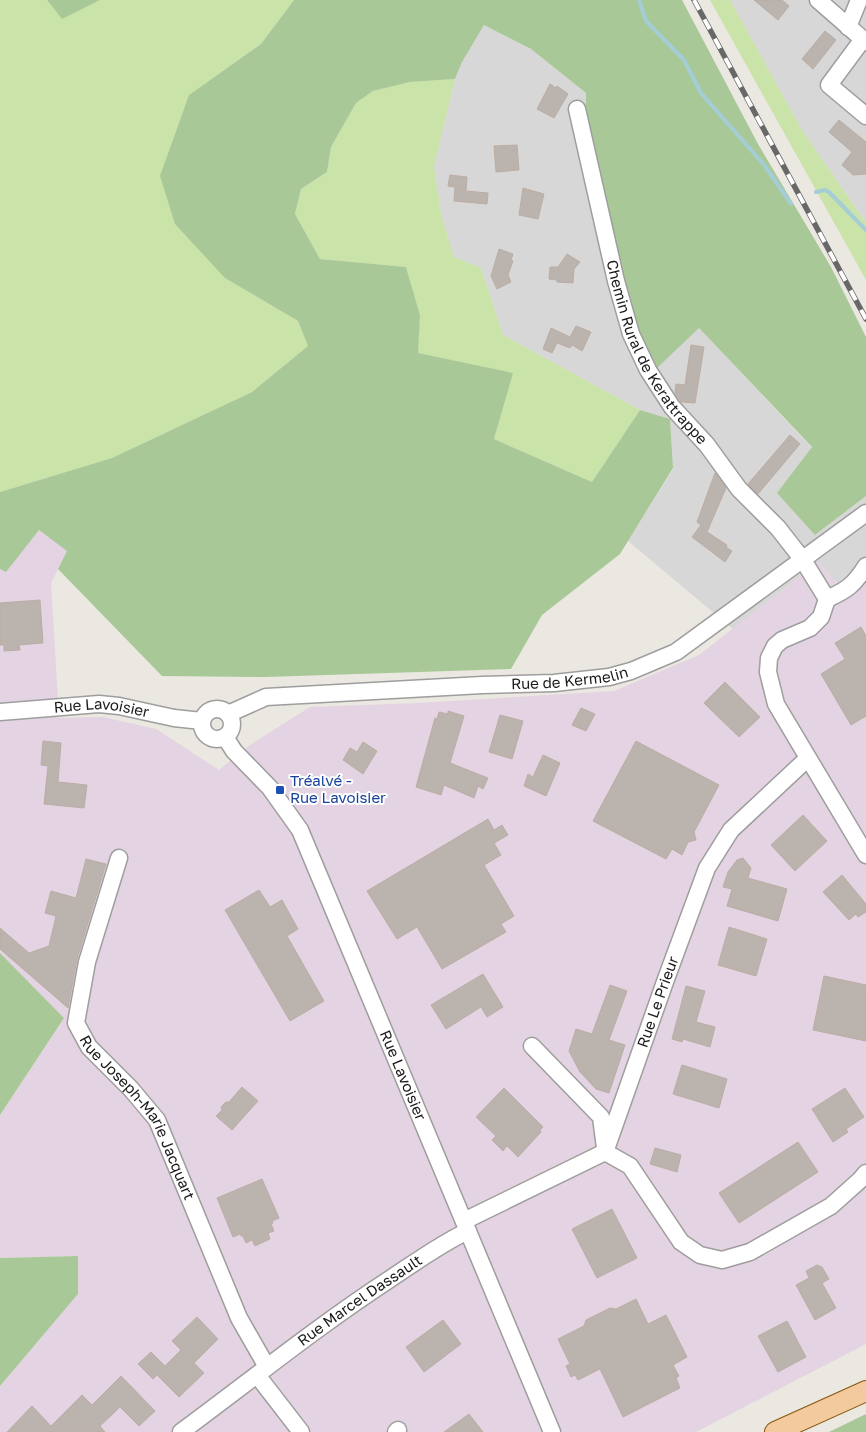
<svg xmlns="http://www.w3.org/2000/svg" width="866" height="1432" viewBox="0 0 866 1432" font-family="'Golos Text',sans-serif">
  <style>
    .residential { fill: #d8d7d7 }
    .industrial { fill: #e4d3e2 }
    .grass { fill: #c9e3a9 }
    .forest { fill: #a9c898 }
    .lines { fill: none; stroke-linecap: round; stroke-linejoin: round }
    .stream { stroke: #a4cdd6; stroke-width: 4 }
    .building { fill: #bbb3ae; stroke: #bcada4 }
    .minor-casing { stroke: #9e9e9e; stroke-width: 19 }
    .major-casing { stroke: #85560c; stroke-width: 22 }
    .minor { stroke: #fff; stroke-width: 16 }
    .major { stroke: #f3ca9e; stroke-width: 20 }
    .rail-casing { stroke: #686868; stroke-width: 5.5 }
    .rail { stroke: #fff; stroke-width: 4; stroke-dasharray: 11; stroke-linecap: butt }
    .transit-dot { fill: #1a4fb4; stroke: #fff; stroke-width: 2 }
    .labels { text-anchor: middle; stroke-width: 4; stroke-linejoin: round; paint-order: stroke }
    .street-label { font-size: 15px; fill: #1a1a1a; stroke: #fff }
    .transit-label { font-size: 15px; fill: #164399; stroke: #fff; text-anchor: start }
  </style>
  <rect width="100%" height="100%" fill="#ebe7e1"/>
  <g class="residential">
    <polygon points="730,0 866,0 866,223 802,130"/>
    <polygon points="484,24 531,49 586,93 586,111 656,368 699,328 812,448 815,535 866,496 866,579 838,584 818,562 733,629 628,541 673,469 670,419 640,410 503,335 481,268 454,257 441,214 434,166 455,79 462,62"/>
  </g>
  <polygon class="industrial" points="39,529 67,551 51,583 59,718 103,717 156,729 219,770 247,747 310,707 419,703 614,691 699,655 818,562 838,584 866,579 866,1344 696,1432 0,1432 0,1386 78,1294 78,1256 0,1258 0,1115 64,1018 0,953 0,569 6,571"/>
  <g class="grass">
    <polygon points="0,0 47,0 62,18 100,0 294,0 261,44 189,95 225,278 298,321 308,346 252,392 112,458 0,492"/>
    <polygon points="710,0 730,0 802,130 866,223 866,280"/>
    <polygon points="455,79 434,166 441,214 454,257 481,268 503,335 640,410 592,482 494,439 512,373 417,353 420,315 406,267 320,259 295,214 301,189 327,172 331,147 356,103 373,91 410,82"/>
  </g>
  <g class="forest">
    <polygon points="47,0 100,0 62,19"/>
    <polygon points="294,0 682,0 758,144 831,267 866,337 866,496 815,535 777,493 812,447 699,328 656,369 636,326 609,223 586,111 586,93 531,49 484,25 462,62 455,79 410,82 373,91 356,103 331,147 327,172 301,189 295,214 320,259 406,267 420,315 418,353 513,373 494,439 592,482 640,410 670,419 673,468 620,554 542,615 511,669 266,677 162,676 58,569 67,551 39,530 6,572 0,569 0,492 112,458 252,392 308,346 298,321 225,278 175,224 160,176 189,95 261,44"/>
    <polygon points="0,953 64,1018 0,1115"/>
    <polygon points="78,1256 78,1294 0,1386 0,1258"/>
    <polygon points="866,1414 866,1432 829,1432"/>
  </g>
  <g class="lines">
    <g class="stream">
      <polyline points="639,0 646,21 684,60 701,93 765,166 791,204"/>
      <polyline points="816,192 825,190 829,192 866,230"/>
    </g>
  </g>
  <g class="building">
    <polygon points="754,0 782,0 789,6 778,20"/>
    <polygon points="825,31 836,40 813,69 802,59"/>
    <polygon points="550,84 556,88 557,86 568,94 554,118 537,109"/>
    <polygon points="839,120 866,142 866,174 853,175 842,165 852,152 829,132"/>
    <polygon points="517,145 519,170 496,172 494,146"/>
    <polygon points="450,175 467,177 466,191 488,193 487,204 454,201 455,187 448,186"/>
    <polygon points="523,188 544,194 538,219 519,215"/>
    <polygon points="499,249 513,254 511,260 513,261 508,275 511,282 497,289 491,276"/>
    <polygon points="567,254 580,262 574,269 573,283 557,282 557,280 549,279 550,267 558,267"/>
    <polygon points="576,326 591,332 582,351 572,345 570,348 557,343 552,353 543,349 551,328 570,337"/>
    <polygon points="691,345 704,347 695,403 681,402 675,393 676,384 685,385"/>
    <polygon points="790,435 800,444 758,494 748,484"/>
    <polygon points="715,473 726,488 707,532 727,545 726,547 732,551 725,562 692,537 701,525 697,522"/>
    <polygon points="40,600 43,643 19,645 20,650 4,651 4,645 0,645 0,603"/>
    <polygon points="861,627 866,636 866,716 851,725 821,674 845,659 835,643"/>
    <polygon points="725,682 760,717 739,737 704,703"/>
    <polygon points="581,708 595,714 586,731 572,725"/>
    <polygon points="448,711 464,716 450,763 488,778 483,789 478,786 474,798 444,785 441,795 416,787 435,718 437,719 439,712 448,714"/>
    <polygon points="500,715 523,721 512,759 489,752"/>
    <polygon points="43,741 61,743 58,782 87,785 84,808 44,804 48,766 41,765"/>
    <polygon points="636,741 719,785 694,832 696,840 688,842 682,855 672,849 666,859 593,821"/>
    <polygon points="363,742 377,751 363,774 343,760 350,748 357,752"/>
    <polygon points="543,755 560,763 546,796 524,786 528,774 533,777"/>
    <polygon points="803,815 827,841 795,871 771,845"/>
    <polygon points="488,819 494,830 502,825 508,835 494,843 501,855 484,865 514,916 501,924 506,932 442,969 417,927 397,939 367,891"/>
    <polygon points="743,858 751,868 748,878 787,889 778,921 727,906 732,889 723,887 728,872 737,860"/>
    <polygon points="86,859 106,864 77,959 68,1008 0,949 0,928 29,953 49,946 56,916 45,913 51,891 76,898"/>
    <polygon points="842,875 866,904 866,912 858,917 856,914 849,920 823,892"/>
    <polygon points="259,890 270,907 282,900 298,929 287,936 324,1001 290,1021 225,910"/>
    <polygon points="729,927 767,939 756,976 718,965"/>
    <polygon points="483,974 503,1007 487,1017 481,1007 446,1029 431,1005"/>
    <polygon points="824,976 866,985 866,1041 813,1030"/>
    <polygon points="610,985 627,991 609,1040 625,1045 609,1093 596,1089 580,1072 569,1051 576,1029 592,1034"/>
    <polygon points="686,986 705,991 696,1022 715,1027 710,1047 683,1039 682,1042 672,1039"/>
    <polygon points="682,1065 727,1079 719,1108 673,1094"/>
    <polygon points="242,1087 258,1101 232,1130 216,1116 222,1110 221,1107 226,1102 229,1102"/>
    <polygon points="504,1088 543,1127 540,1130 541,1132 518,1157 507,1146 503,1151 492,1140 496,1136 476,1117"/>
    <polygon points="845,1088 864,1117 846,1129 848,1132 833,1142 812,1109"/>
    <polygon points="798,1142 818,1172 739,1223 719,1193"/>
    <polygon points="655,1148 681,1155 677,1172 650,1164"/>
    <polygon points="262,1179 279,1218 272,1221 273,1223 271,1224 274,1231 268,1233 270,1239 255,1246 252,1240 246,1243 243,1236 241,1236 240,1234 233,1237 217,1198"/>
    <polygon points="612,1209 637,1258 597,1278 572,1229"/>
    <polygon points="817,1265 822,1267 829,1279 822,1283 836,1308 815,1320 796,1285 809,1278 806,1271"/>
    <polygon points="636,1299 648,1324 666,1315 687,1357 673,1365 679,1376 676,1378 680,1388 623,1417 600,1369 578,1380 575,1375 571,1377 566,1366 570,1364 558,1339 584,1326 586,1320 610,1308 616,1309"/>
    <polygon points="197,1317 218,1339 194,1363 204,1373 179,1397 157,1375 153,1379 138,1364 151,1352 165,1366 181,1350 172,1341"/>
    <polygon points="443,1320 461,1344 424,1372 406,1347"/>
    <polygon points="787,1321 806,1357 778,1372 758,1336"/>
    <polygon points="121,1376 155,1411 139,1426 120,1407 100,1426 105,1432 7,1432 32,1406 51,1426 82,1395 92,1405"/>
    <polygon points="469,1414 483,1432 444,1432"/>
  </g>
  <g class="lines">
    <g class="minor-casing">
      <g id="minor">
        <polyline points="818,0 866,42"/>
        <polyline points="848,27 859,0"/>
        <polyline points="863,39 829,85 866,116"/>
        <path id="s1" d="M 577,109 L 616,281 L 631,334 L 648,370 L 672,407 L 707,445 L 739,489 L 778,528 L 803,560 L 827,599 L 821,617 L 810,628 L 782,640 L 775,646 L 769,658 L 768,672 L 776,704 L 866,855"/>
        <path d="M 827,599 C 847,590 854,585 866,566"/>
        <circle cx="217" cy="724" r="15"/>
        <path id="s2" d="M 0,712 L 99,704 L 119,706 L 174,718 L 202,721"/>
        <path id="s3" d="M 228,714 L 266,697 L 482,685 L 554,683 L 609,677 L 631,671 L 676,652 L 866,513"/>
        <path id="s4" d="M 225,737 L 234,751 L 270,788 L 300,830 L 552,1432"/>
        <path id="s5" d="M 119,858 L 87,962 L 76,1023 L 89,1047 L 131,1089 L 157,1120 L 239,1318 L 267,1367"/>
        <polyline points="532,1046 601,1117 605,1148"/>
        <path id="s6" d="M 605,1152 L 666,979 L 707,868 L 731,830 L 807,759"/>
        <polyline points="464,1221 605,1152 630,1166 681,1242 700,1255 722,1260 750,1252 831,1206 860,1180 866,1173"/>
        <polyline points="257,1375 301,1432"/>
        <path id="s7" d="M 181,1432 C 250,1381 318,1326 390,1279 C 416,1262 440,1244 468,1231"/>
        <polyline points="396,1432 398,1430"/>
      </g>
    </g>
    <g class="major-casing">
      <polyline id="major" points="775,1432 866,1391"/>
    </g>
    <use href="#minor" class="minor"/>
    <use href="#major" class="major"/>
    <g class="rail-casing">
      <polyline id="rail" points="694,0 866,319"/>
    </g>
    <use href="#rail" class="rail"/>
  </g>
  <rect class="transit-dot" x="275" y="785" width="10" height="10" rx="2.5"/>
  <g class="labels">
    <g class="street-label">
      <text dy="5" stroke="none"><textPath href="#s1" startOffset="259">Chemin Rural de Kerattrappe</textPath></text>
      <text dy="5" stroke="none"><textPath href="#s3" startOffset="346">Rue de Kermelin</textPath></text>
      <text dy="5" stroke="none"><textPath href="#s2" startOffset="102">Rue Lavoisier</textPath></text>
      <text dy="5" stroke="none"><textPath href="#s6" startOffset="159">Rue Le Prieur</textPath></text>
      <text dy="5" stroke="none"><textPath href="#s4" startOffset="386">Rue Lavoisier</textPath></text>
      <text dy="5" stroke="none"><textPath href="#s5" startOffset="285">Rue Joseph-Marie Jacquart</textPath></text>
      <text dy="5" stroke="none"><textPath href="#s7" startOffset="222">Rue Marcel Dassault</textPath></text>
    </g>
    <g class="transit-label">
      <text x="290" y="786">Tréalvé -<tspan x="290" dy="17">Rue Lavoisier</tspan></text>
    </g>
  </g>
</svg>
